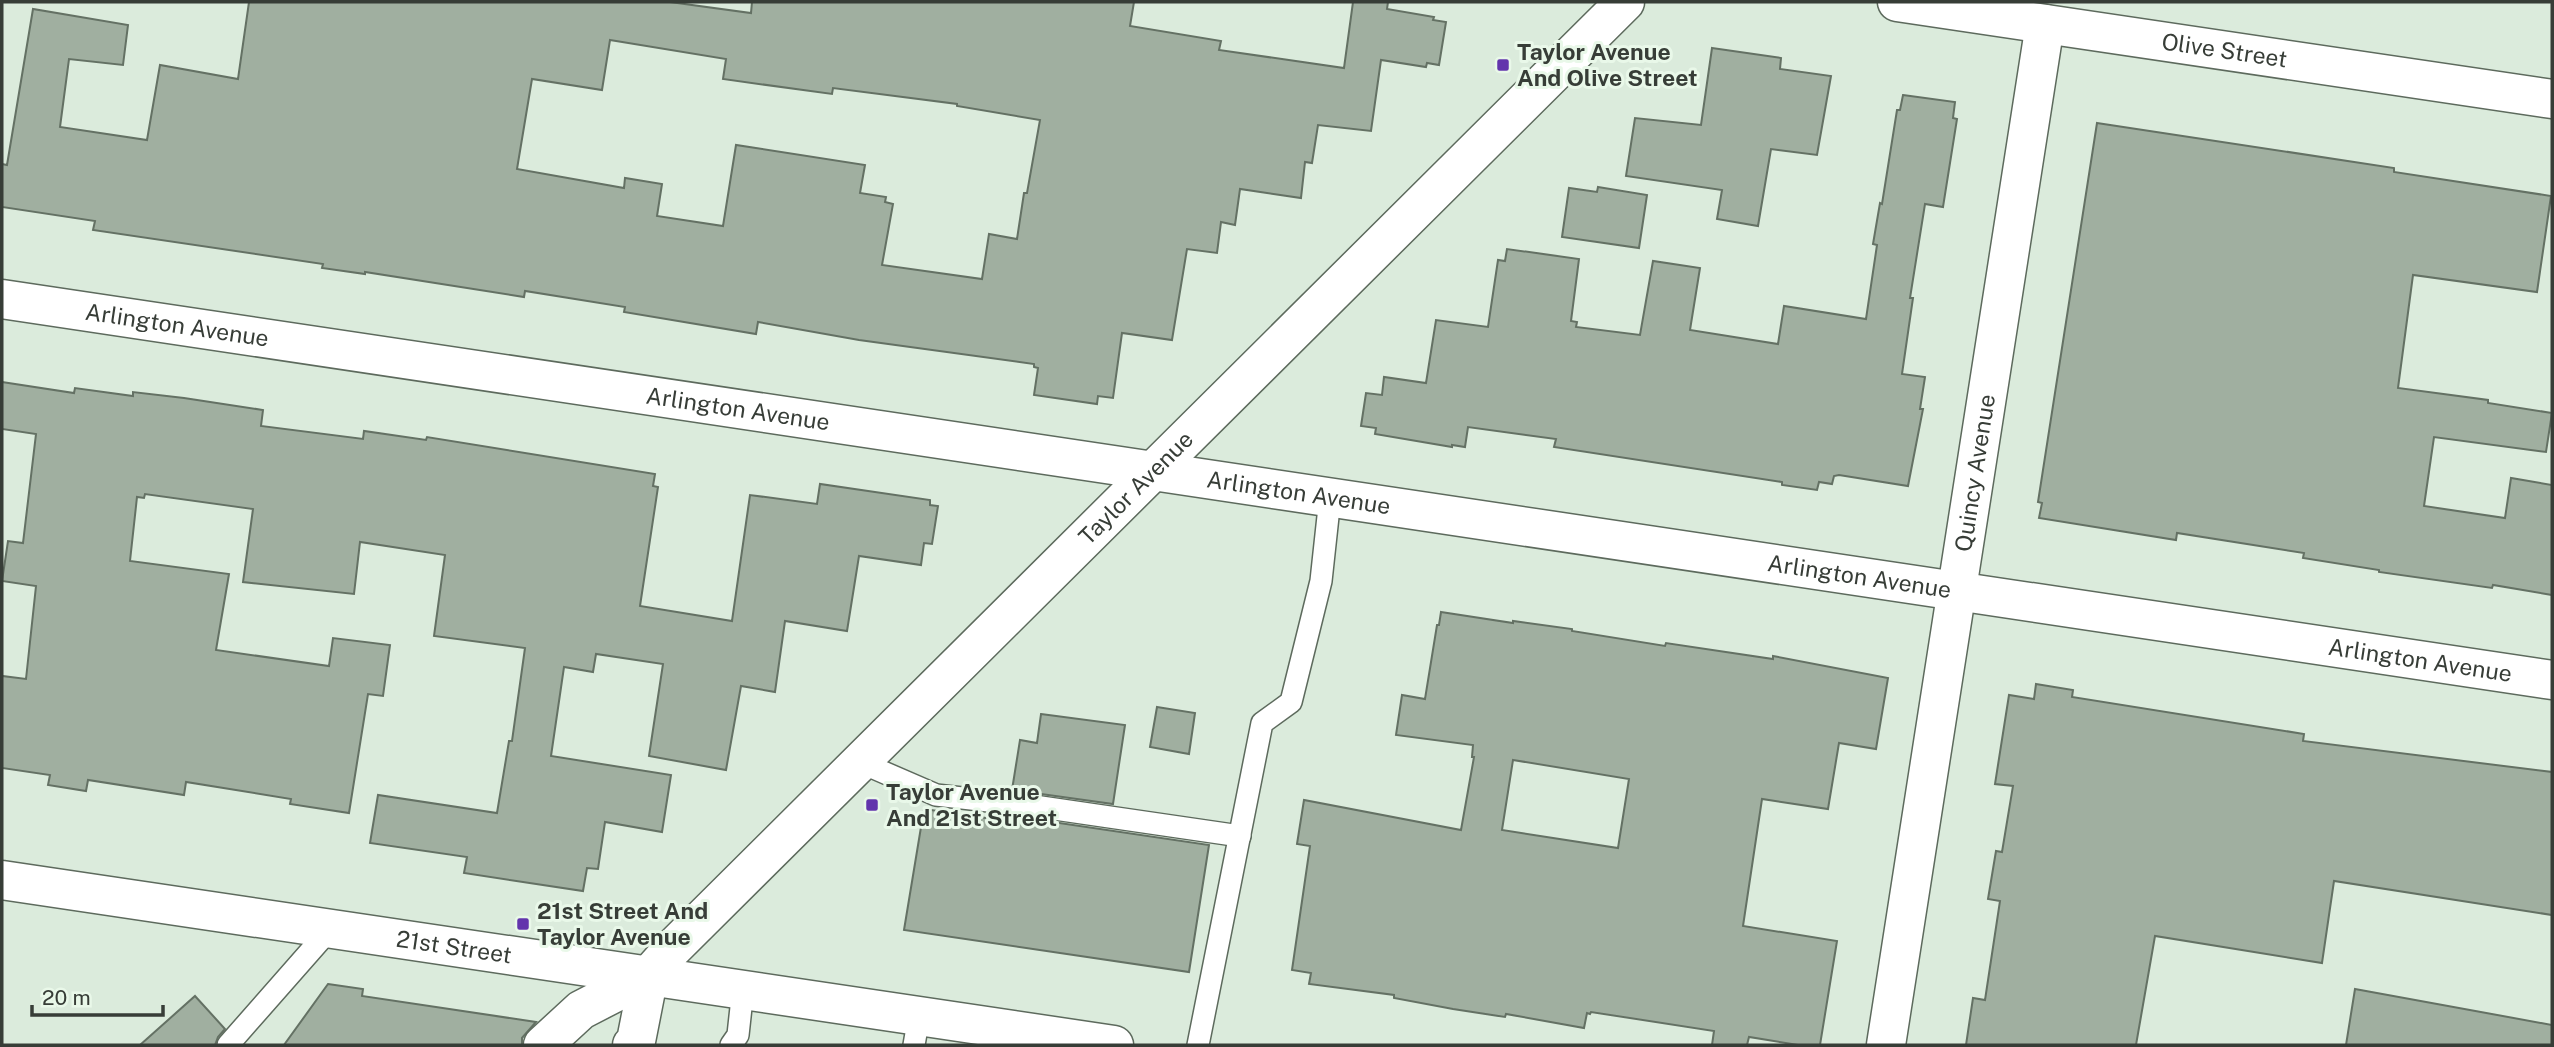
<svg xmlns="http://www.w3.org/2000/svg" width="2554" height="1047" viewBox="0 0 2554 1047" font-family="'Public Sans',sans-serif">
  <style>
    .building { fill: #a0afa0; stroke: #647164; stroke-width: 2; fill-rule: evenodd }
    .lines { fill: none; stroke-linecap: round; stroke-linejoin: round }
    .service-casing { stroke: #5d6a5d; stroke-width: 24 }
    .minor-casing { stroke: #5d6a5d; stroke-width: 41 }
    .tertiary-casing { stroke: #5d6a5d; stroke-width: 41 }
    .service { stroke: #fff; stroke-width: 21 }
    .minor { stroke: #fff; stroke-width: 38 }
    .tertiary { stroke: #fff; stroke-width: 38 }
    .poi-dot { fill: #6234ac; stroke: #e9f8e9; stroke-width: 2.5 }
    .labels { text-anchor: middle; stroke-width: 6; stroke-linejoin: round; paint-order: stroke }
    .street-label { font-size: 23px; fill: #373d37; stroke: #e9f8e9 }
    .poi-label { font-size: 23px; font-weight: bold; fill: #373d37; stroke: #e9f8e9; text-anchor: start }
  </style>
  <rect width="100%" height="100%" fill="#dbebdc"/>
  <g class="building">
    <path d="M 249,2 L 670,2 L 751,13 L 752,2 L 1134,2 L 1130,26 L 1221,41 L 1219,50 L 1344,68 L 1353,2 L 1388,2 L 1387,9 L 1434,17 L 1433,20 L 1446,22 L 1439,65 L 1427,63 L 1426,67 L 1381,60 L 1371,131 L 1318,125 L 1312,163 L 1305,162 L 1301,198 L 1240,189 L 1235,225 L 1221,222 L 1217,253 L 1187,249 L 1172,340 L 1122,333 L 1113,398 L 1098,396 L 1097,404 L 1034,395 L 1038,368 L 1034,367 L 1034,364 L 859,340 L 758,322 L 756,334 L 624,312 L 625,307 L 525,291 L 524,297 L 365,272 L 365,274 L 322,268 L 323,264 L 93,230 L 95,221 L 2,207 L 2,164 L 7,165 L 33,9 L 128,25 L 123,65 L 69,59 L 60,127 L 147,140 L 160,65 L 238,79 ZM 610,40 L 726,59 L 723,79 L 832,94 L 833,88 L 957,104 L 957,106 L 1040,120 L 1027,193 L 1024,193 L 1017,239 L 989,234 L 982,279 L 882,265 L 893,204 L 885,202 L 886,197 L 860,193 L 865,165 L 736,145 L 723,226 L 657,216 L 662,184 L 625,178 L 624,188 L 517,169 L 532,79 L 602,90 Z"/>
    <polygon points="1712,48 1781,58 1780,69 1831,76 1817,155 1771,149 1758,226 1717,219 1722,190 1626,176 1635,118 1701,125"/>
    <polygon points="1903,95 1955,102 1953,118 1957,119 1943,207 1925,204 1910,298 1913,298 1902,374 1925,377 1920,409 1923,409 1908,486 1839,475 1834,476 1832,484 1819,482 1817,490 1782,485 1782,482 1554,447 1556,439 1468,427 1465,447 1452,445 1452,447 1375,434 1376,428 1361,426 1366,393 1382,395 1384,377 1426,383 1436,320 1488,327 1498,260 1505,261 1507,249 1579,259 1571,321 1577,322 1576,327 1640,335 1653,261 1700,268 1690,330 1778,344 1784,306 1866,319 1877,245 1873,244 1880,203 1882,204 1897,110 1900,110"/>
    <polygon points="2097,123 2394,168 2394,172 2551,196 2537,292 2413,275 2398,388 2488,400 2488,403 2552,413 2546,452 2434,437 2424,506 2505,518 2511,478 2552,485 2552,595 2493,585 2492,588 2379,572 2379,570 2303,558 2304,553 2177,533 2176,540 2039,518 2042,503 2038,502"/>
    <polygon points="1598,187 1647,195 1639,248 1562,237 1569,188 1597,192"/>
    <polygon points="2,382 74,393 75,388 133,396 133,392 184,398 263,410 261,426 363,439 364,431 426,440 427,437 655,474 653,486 658,487 640,606 732,621 750,495 817,504 820,484 930,500 930,505 938,506 932,544 924,543 921,565 859,556 847,631 785,621 775,692 741,686 726,770 649,756 663,664 596,654 593,672 564,667 551,756 671,775 662,832 605,822 598,869 587,868 583,891 464,873 467,857 370,843 378,795 497,813 509,741 512,741 525,648 434,636 445,555 360,542 354,594 243,582 253,509 145,494 144,498 137,497 130,561 229,574 216,650 329,666 333,638 390,645 383,696 368,694 349,813 290,804 291,799 186,782 184,795 88,780 86,791 48,785 50,775 2,768 2,676 26,679 36,586 2,581 8,541 23,543 36,434 2,429"/>
    <path d="M 1441,612 L 1513,623 L 1513,621 L 1572,629 L 1572,631 L 1665,646 L 1666,643 L 1773,659 L 1773,656 L 1888,678 L 1876,749 L 1839,743 L 1828,809 L 1762,799 L 1743,926 L 1837,941 L 1820,1045 L 1798,1045 L 1749,1037 L 1747,1045 L 1712,1045 L 1714,1031 L 1591,1012 L 1590,1014 L 1587,1013 L 1584,1028 L 1506,1014 L 1505,1017 L 1453,1009 L 1394,998 L 1394,995 L 1309,984 L 1311,973 L 1292,970 L 1310,846 L 1297,844 L 1304,800 L 1461,830 L 1474,757 L 1472,757 L 1473,745 L 1396,735 L 1402,695 L 1425,699 L 1437,625 L 1439,625 ZM 1513,760 L 1629,779 L 1618,848 L 1502,830 Z"/>
    <polygon points="2036,684 2073,690 2072,697 2304,734 2303,741 2552,772 2552,915 2334,881 2322,963 2155,936 2136,1045 1966,1045 1973,998 1985,1000 2000,901 1988,899 1996,851 2002,852 2013,786 1995,784 2009,695 2034,699"/>
    <polygon points="1157,707 1195,713 1189,754 1150,747"/>
    <polygon points="1041,714 1125,725 1113,804 1012,790 1020,740 1037,743"/>
    <polygon points="924,809 1007,821 1008,816 1039,820 1209,845 1189,972 904,930"/>
    <polygon points="328,984 363,989 362,996 536,1022 522,1038 522,1045 284,1045"/>
    <polygon points="2355,989 2552,1025 2552,1045 2346,1045"/>
    <polygon points="195,996 225,1029 218,1037 215,1045 140,1045"/>
  </g>
  <g class="lines">
    <g class="service-casing">
      <g id="service">
        <polyline points="860,762 936,795 1041,807 1240,836"/>
        <polyline points="228,1045 330,929"/>
        <polyline points="731,1045 738,1035 743,989"/>
        <polyline points="914,1045 919,1016"/>
        <polyline points="1198,1045 1262,723 1291,702 1321,581 1330,498"/>
      </g>
    </g>
    <g class="minor-casing">
      <g id="minor">
        <path id="s1" d="M 1897,2 L 2552,99"/>
        <path id="s2" d="M 2,299 L 2552,680"/>
        <path id="s3" d="M 1886,1045 L 2045,24"/>
      </g>
    </g>
    <g class="tertiary-casing">
      <g id="tertiary">
        <path id="s4" d="M 2,880 L 1114,1045"/>
        <path id="s5" d="M 543,1045 L 581,1010 L 649,975 L 673,948 L 1625,2"/>
        <polyline points="632,1045 636,1041 649,975"/>
      </g>
    </g>
    <use href="#service" class="service"/>
    <use href="#minor" class="minor"/>
    <use href="#tertiary" class="tertiary"/>
  </g>
  <g class="poi-dot">
    <rect x="1496" y="58" width="14" height="14" rx="3.5"/>
    <rect x="865" y="798" width="14" height="14" rx="3.5"/>
    <rect x="516" y="917" width="14" height="14" rx="3.5"/>
  </g>
  <g class="labels">
    <g class="street-label">
      <text dy="8" stroke="none"><textPath href="#s1" startOffset="331">Olive Street</textPath></text>
      <text dy="8" stroke="none"><textPath href="#s2" startOffset="177">Arlington Avenue</textPath></text>
      <text dy="8" stroke="none"><textPath href="#s2" startOffset="744">Arlington Avenue</textPath></text>
      <text dy="8" stroke="none"><textPath href="#s3" startOffset="579">Quincy Avenue</textPath></text>
      <text dy="8" stroke="none"><textPath href="#s5" startOffset="817">Taylor Avenue</textPath></text>
      <text dy="8" stroke="none"><textPath href="#s2" startOffset="1311">Arlington Avenue</textPath></text>
      <text dy="8" stroke="none"><textPath href="#s2" startOffset="1878">Arlington Avenue</textPath></text>
      <text dy="8" stroke="none"><textPath href="#s2" startOffset="2445">Arlington Avenue</textPath></text>
      <text dy="8" stroke="none"><textPath href="#s4" startOffset="457">21st Street</textPath></text>
    </g>
    <g class="poi-label">
      <text x="1517" y="60">Taylor Avenue<tspan x="1517" dy="26">And Olive Street</tspan></text>
      <text x="886" y="800">Taylor Avenue<tspan x="886" dy="26">And 21st Street</tspan></text>
      <text x="537" y="919">21st Street And<tspan x="537" dy="26">Taylor Avenue</tspan></text>
    </g>
  </g>
  <rect width="2554" height="1047" fill="none" stroke="#373d37" stroke-width="7"/>
  <path d="M32 1005v10h131v-10" fill="none" stroke="#373d37" stroke-width="3.5"/>
  <text x="42" y="1005" font-size="21" fill="#373d37" stroke="#e9f8e9" stroke-width="5" paint-order="stroke">20 m</text>
</svg>
